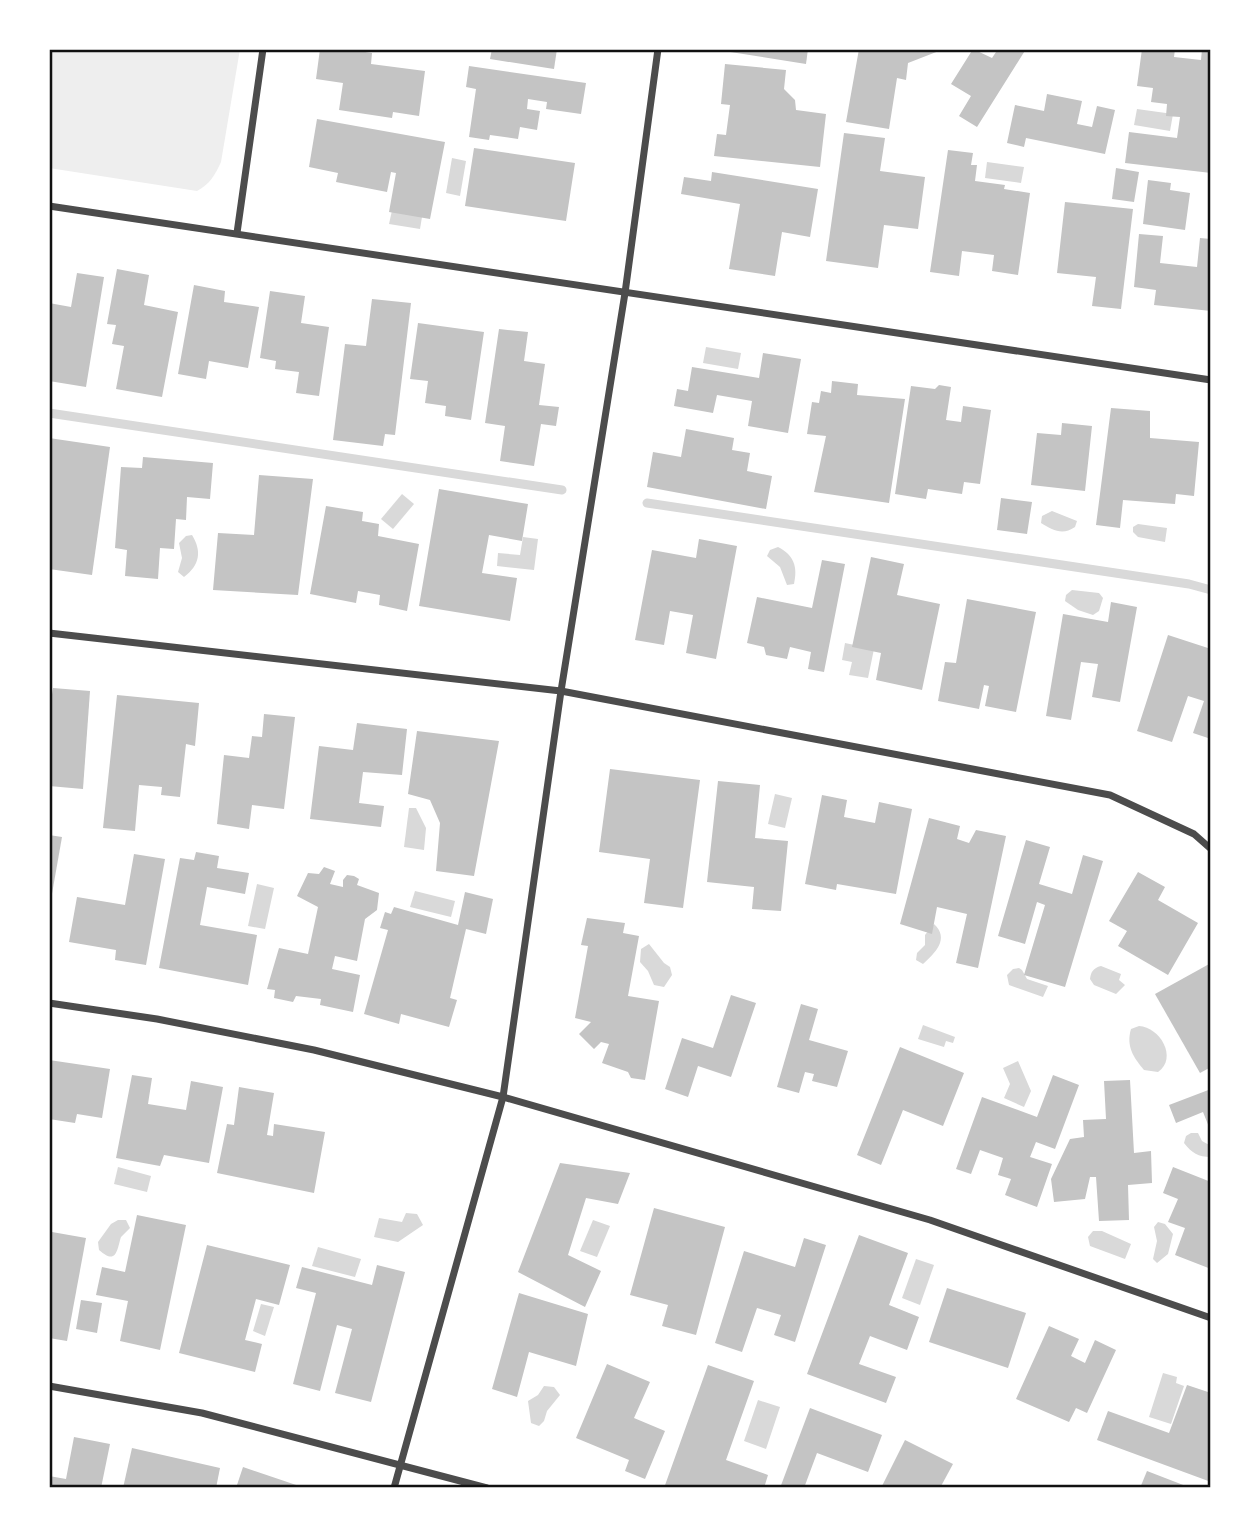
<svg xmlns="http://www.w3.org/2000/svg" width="1260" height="1537" viewBox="0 0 1260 1537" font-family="'Fira Sans Condensed',sans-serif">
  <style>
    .green { fill: #eee }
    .water { fill: #d9d9d9 }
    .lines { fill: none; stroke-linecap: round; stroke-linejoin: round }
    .stream { stroke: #d9d9d9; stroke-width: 9 }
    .building { fill: #c4c4c4 }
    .minor { stroke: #4c4c4c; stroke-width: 7 }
    .neatline { fill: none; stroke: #111; stroke-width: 2.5 }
  </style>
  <rect width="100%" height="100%" fill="#fff"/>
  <path class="green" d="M 49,49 L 240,49 L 221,162 C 215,175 210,184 197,191 L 49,168 Z"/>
  <g class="water">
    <polygon points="1137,109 1173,114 1170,131 1134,125"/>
    <polygon points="452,158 466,161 460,196 446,193"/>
    <polygon points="987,162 1024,167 1021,183 985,178"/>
    <polygon points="393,206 423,211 420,229 389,224"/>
    <polygon points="706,347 741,353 738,369 703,363"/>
    <polygon points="402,494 414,504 393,529 381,519"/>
    <path d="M 1052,511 L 1077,521 L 1075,527 C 1062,536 1053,530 1041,523 L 1042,516 Z"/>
    <polygon points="1138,524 1167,528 1165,542 1138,537 1133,532 1133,527"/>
    <path d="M 192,535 C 202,551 200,565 184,577 L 178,572 L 182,558 L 179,543 L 186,536 Z"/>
    <polygon points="523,537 538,539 534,570 497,566 498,553 520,555"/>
    <path d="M 778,547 C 794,555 798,567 794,584 L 787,585 L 780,567 L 767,556 L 770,550 Z"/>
    <polygon points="1072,590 1099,593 1103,598 1099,611 1093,615 1078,610 1065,601 1066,595"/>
    <polygon points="845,643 874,649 868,678 849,675 852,662 842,660"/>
    <polygon points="775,794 792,798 785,828 768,824"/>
    <polygon points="409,808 416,808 426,828 424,850 404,847"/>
    <polygon points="257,884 274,888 265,929 248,926"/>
    <polygon points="415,891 455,901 451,917 410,907"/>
    <path d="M 934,924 C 950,939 935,953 923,964 L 916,960 L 917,953 L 925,945 L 925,935 Z"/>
    <polygon points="649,944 664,963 670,967 672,975 664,987 654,985 648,971 640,962 641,949"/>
    <path d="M 1101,966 L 1121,974 L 1119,980 L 1125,985 L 1116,994 L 1094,985 L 1090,979 C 1091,972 1093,968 1101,966 Z"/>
    <polygon points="1019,968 1022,970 1027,979 1048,986 1043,997 1009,985 1007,975 1013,969"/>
    <polygon points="923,1025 955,1037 953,1043 946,1041 944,1047 918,1039"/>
    <path d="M 1139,1026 C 1160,1027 1178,1058 1158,1072 L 1144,1070 C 1133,1057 1126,1046 1131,1029 Z"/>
    <polygon points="1018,1061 1031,1091 1024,1107 1004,1098 1010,1084 1003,1068"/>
    <path d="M 1191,1133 L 1198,1133 L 1202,1141 L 1211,1146 L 1211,1157 C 1198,1157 1192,1153 1184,1143 L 1186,1136 Z"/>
    <polygon points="118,1167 151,1176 147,1192 114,1184"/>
    <polygon points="406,1213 417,1214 423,1225 398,1242 374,1237 379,1218 402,1222"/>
    <path d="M 118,1220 L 126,1220 L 130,1228 L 121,1237 C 117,1249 117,1266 99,1250 L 98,1242 L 111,1224 Z"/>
    <polygon points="593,1220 610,1226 597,1257 580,1251"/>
    <polygon points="1158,1222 1165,1224 1173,1234 1168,1254 1157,1263 1153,1259 1157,1241 1154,1227"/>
    <polygon points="1093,1231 1102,1231 1131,1244 1125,1259 1090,1246 1088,1237"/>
    <polygon points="318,1247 361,1259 355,1277 312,1266"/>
    <polygon points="916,1259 934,1265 920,1305 902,1298"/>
    <polygon points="261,1304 274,1307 265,1336 253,1331"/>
    <polygon points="1163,1373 1177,1377 1176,1383 1184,1386 1171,1424 1149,1417"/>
    <polygon points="544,1386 554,1387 560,1395 547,1411 544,1421 539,1426 531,1423 528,1401 538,1395"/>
    <polygon points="758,1400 780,1407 766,1449 744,1441"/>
  </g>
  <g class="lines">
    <g class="stream">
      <polyline points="49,413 562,490"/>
      <polyline points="647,503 1189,584 1211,590"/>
    </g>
  </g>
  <g class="building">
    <polygon points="320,49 345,49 372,53 371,64 425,71 419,116 393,112 392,118 339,110 343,83 316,79"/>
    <polygon points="492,49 557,49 554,69 490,59"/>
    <polygon points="724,49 808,49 806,64 724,51"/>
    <polygon points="859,49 944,49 908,63 906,80 897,78 889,129 846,122"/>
    <polygon points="973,49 992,58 998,49 1026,49 977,127 959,116 971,96 951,84"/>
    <polygon points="1142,49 1175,49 1174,57 1201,60 1202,49 1211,49 1211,173 1125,163 1129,132 1177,138 1180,117 1166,116 1167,104 1151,102 1153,88 1137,86"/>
    <polygon points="725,64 786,70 784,89 795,100 796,110 826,114 820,167 714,156 717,134 726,135 730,105 721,104"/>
    <polygon points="469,66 586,83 581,114 546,109 547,102 528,99 527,109 540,111 537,130 520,127 518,139 490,135 489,140 469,137 476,89 466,87"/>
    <polygon points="1047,94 1082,101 1077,124 1092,127 1097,106 1115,110 1105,154 1026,138 1024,147 1007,143 1015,105 1044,111"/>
    <polygon points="317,119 445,142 430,219 389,212 396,173 391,172 387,192 336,182 338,173 309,167"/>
    <polygon points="844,133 885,138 880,171 925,177 918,229 884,225 878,268 826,261"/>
    <polygon points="474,148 575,163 566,221 465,206"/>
    <polygon points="948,150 973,153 971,165 977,165 975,181 1005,185 1004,189 1030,193 1018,275 992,271 994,255 962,251 959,276 930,272"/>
    <polygon points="1116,168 1139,172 1134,202 1112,199"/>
    <polygon points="712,172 818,189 810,237 782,232 775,276 729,269 740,204 681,194 684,177 711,181"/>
    <polygon points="1148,180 1171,183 1170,190 1190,193 1185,230 1143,224"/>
    <polygon points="1065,202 1133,209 1121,309 1092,306 1096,277 1057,273"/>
    <polygon points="1139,234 1163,236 1160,263 1197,267 1200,238 1211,239 1211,311 1154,305 1156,290 1134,287"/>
    <polygon points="117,269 149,275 144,305 178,312 162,397 116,389 124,346 112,344 116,325 107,324"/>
    <polygon points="77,273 104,277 86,387 49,381 49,303 71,307"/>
    <polygon points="194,285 225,291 224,302 259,307 248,368 209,361 206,379 178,374"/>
    <polygon points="270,291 305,296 301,323 329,327 319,396 296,393 299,372 275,369 276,361 260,358"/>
    <polygon points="372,299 411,303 395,435 385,434 383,446 333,440 345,344 366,346"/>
    <polygon points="418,323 484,332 471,420 445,416 446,406 425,403 428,381 410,379"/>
    <polygon points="499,329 528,332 524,361 545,364 539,405 559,407 556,426 541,424 534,466 500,461 505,426 485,423"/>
    <polygon points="763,353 801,359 788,433 748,426 752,401 717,395 713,413 674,406 677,389 688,391 692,367 759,378"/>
    <polygon points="832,381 858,384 857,395 905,399 889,503 814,492 826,436 807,434 812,402 819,403 821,391 831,393"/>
    <polygon points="939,385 951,387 946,420 961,422 963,406 991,410 980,484 964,482 962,494 928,489 926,499 895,494 911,386 935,389"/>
    <polygon points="1111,408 1150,411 1150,438 1199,442 1194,496 1176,494 1175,504 1123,500 1120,528 1096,525"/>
    <polygon points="1062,423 1092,426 1085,491 1031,485 1037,433 1061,435"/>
    <polygon points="686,429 734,438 732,450 750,453 747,471 772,476 766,509 647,487 653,452 681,457"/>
    <polygon points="49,438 110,447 92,575 49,569"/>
    <polygon points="143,457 213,463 210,499 187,497 186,520 176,519 174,549 160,548 158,579 125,576 127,550 115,548 121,467 142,468"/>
    <polygon points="259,475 313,479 298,595 213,590 218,533 254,535"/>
    <polygon points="439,489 528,504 522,541 489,535 482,573 517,578 510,621 419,606"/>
    <polygon points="1001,498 1032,502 1027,534 997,530"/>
    <polygon points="326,506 363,512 362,521 379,524 378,536 419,544 407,611 379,605 380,595 358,591 356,603 310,594"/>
    <polygon points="699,539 737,546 716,659 686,653 693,615 670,611 664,645 635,640 652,550 696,558"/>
    <polygon points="871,557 904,564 897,595 940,604 922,690 876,680 881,653 852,647"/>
    <polygon points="822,560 845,564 824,672 808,669 811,652 790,647 787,659 766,655 764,647 747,643 757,597 812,608"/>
    <polygon points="967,599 1036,612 1016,712 985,706 989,686 984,685 979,709 938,701 945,662 956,663"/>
    <polygon points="1111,602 1137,607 1120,702 1092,697 1098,664 1081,662 1071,720 1046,716 1063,614 1108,622"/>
    <polygon points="1168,635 1211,649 1211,739 1193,733 1204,701 1188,696 1172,742 1137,731"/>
    <polygon points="53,688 90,691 83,789 49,786 49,714"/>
    <polygon points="117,695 199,703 195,746 186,744 180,797 161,795 162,787 139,785 135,831 103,828"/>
    <polygon points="264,714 295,717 284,809 252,805 249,829 217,824 224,755 249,758 252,736 262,737"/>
    <polygon points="357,723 407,729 402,775 363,772 359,803 384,806 381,827 310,819 319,746 353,750"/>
    <polygon points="417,731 499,741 474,876 436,871 440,823 430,800 408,794"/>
    <polygon points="610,769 700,780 683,908 644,903 650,859 599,852"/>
    <polygon points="718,781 760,785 755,838 788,841 781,911 752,909 754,887 707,882"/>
    <polygon points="822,795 847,800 844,817 875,823 879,802 912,809 896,894 837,884 836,890 805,884"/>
    <polygon points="929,818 960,826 957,839 969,843 976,830 1006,836 978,968 956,963 967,914 937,907 932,934 900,924"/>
    <polygon points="49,835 62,837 50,905 49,904"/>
    <polygon points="1026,840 1050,847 1039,884 1072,894 1083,855 1103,861 1065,987 1024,975 1045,905 1037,902 1025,944 998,936"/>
    <polygon points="196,852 219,856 217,868 249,873 245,894 207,887 200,925 257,935 248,985 159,968 180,858 194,860"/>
    <polygon points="134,854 165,859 146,965 115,960 116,950 69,942 77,897 125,905"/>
    <polygon points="324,867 335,871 330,884 343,887 343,880 347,875 354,876 359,879 357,885 379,893 377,910 365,919 357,961 335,956 332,969 360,975 353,1012 320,1005 321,999 296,996 293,1002 274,998 275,990 267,989 279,948 308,954 318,907 297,896 308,873 319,874"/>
    <polygon points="1138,872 1165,887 1158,900 1198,923 1168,975 1118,946 1127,931 1109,921"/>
    <polygon points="465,892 493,899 486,934 466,929 450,998 457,1000 449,1027 401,1014 399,1024 364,1014 388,930 380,928 385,912 391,914 394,907 458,925"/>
    <polygon points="587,918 625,923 623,933 639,936 628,996 659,1001 645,1080 631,1078 628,1072 602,1063 609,1044 601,1042 594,1049 579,1034 591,1022 575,1018 588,946 581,945"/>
    <polygon points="1211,963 1211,1067 1200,1073 1155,994"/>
    <polygon points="731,995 756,1003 731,1077 698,1066 688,1097 665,1089 682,1038 713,1048"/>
    <polygon points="801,1004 818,1009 809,1040 848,1051 837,1087 812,1081 814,1074 805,1072 799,1093 777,1087"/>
    <polygon points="900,1047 964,1073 943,1126 903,1110 881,1165 857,1155"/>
    <polygon points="49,1060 110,1069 102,1118 77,1114 75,1123 49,1119"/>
    <polygon points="132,1075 152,1078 148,1104 186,1110 191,1081 223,1087 209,1163 164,1155 160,1166 116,1158"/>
    <polygon points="1053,1075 1079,1085 1055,1149 1036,1142 1030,1157 1052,1164 1037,1207 1005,1195 1011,1179 998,1175 1003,1158 980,1150 971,1174 956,1169 982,1097 1037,1117"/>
    <polygon points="1130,1080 1134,1153 1151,1151 1152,1183 1128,1185 1129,1220 1099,1221 1096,1177 1090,1177 1085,1199 1054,1202 1051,1179 1070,1139 1084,1137 1083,1120 1106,1119 1104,1081"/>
    <polygon points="239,1087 274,1093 267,1135 273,1136 274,1124 325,1132 314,1193 217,1173 227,1124 234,1125"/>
    <polygon points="1211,1089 1211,1132 1203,1112 1176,1123 1169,1105"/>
    <polygon points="560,1163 630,1173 618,1204 586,1198 568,1255 601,1271 585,1307 518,1272"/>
    <polygon points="1173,1167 1211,1182 1211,1269 1175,1255 1185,1228 1168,1222 1178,1199 1163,1193"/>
    <polygon points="654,1208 725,1227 696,1335 662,1326 668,1305 630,1295"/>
    <polygon points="137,1215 186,1225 160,1350 120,1341 128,1301 96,1295 102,1267 125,1272"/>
    <polygon points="52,1232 86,1238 67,1341 49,1338 49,1247"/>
    <polygon points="859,1235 908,1253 889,1305 919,1317 907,1350 870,1336 859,1364 896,1377 886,1403 807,1374"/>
    <polygon points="804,1238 826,1245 795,1342 774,1335 781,1315 757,1308 742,1352 715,1343 744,1251 795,1267"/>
    <polygon points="207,1245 290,1265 279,1305 256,1299 245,1340 262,1344 255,1372 179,1353"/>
    <polygon points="377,1265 405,1272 371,1402 335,1393 352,1329 337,1325 320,1391 293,1384 316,1293 296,1288 302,1267 372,1285"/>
    <polygon points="947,1288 1026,1313 1008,1368 929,1342"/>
    <polygon points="519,1293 588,1314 576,1366 529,1352 517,1397 492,1389"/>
    <polygon points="81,1300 102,1303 97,1333 76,1329"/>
    <polygon points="1049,1326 1079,1339 1071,1356 1085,1363 1095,1340 1116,1350 1087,1413 1076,1408 1069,1422 1016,1399"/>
    <polygon points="607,1364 650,1382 634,1418 665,1431 645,1479 625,1471 629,1460 576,1438"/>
    <polygon points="708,1365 754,1381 726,1460 768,1475 764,1488 664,1488"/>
    <polygon points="1187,1385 1211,1393 1211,1482 1097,1440 1108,1411 1169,1433"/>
    <polygon points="810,1408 882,1435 868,1472 817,1453 804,1488 780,1488"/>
    <polygon points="74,1437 110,1444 101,1488 49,1488 49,1476 66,1479"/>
    <polygon points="905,1440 953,1464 940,1488 881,1488"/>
    <polygon points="132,1448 220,1468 216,1488 123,1488"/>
    <polygon points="243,1467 305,1488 236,1488"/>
    <polygon points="1147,1471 1191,1488 1140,1488"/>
  </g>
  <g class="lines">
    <g class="minor">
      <polyline points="49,206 1211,380"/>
      <polyline points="237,233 263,49"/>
      <polyline points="49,633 561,691 1110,795 1194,834 1211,849"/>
      <polyline points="49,1003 157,1019 314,1050 503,1097 930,1220 1211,1318"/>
      <polyline points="49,1386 202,1413 487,1488"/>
      <polyline points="394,1488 503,1097 561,691 625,293 658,49"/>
    </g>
  </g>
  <rect width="1260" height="1537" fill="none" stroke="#ffffff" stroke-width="102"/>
  <rect x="51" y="51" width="1158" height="1435" class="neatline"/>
</svg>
